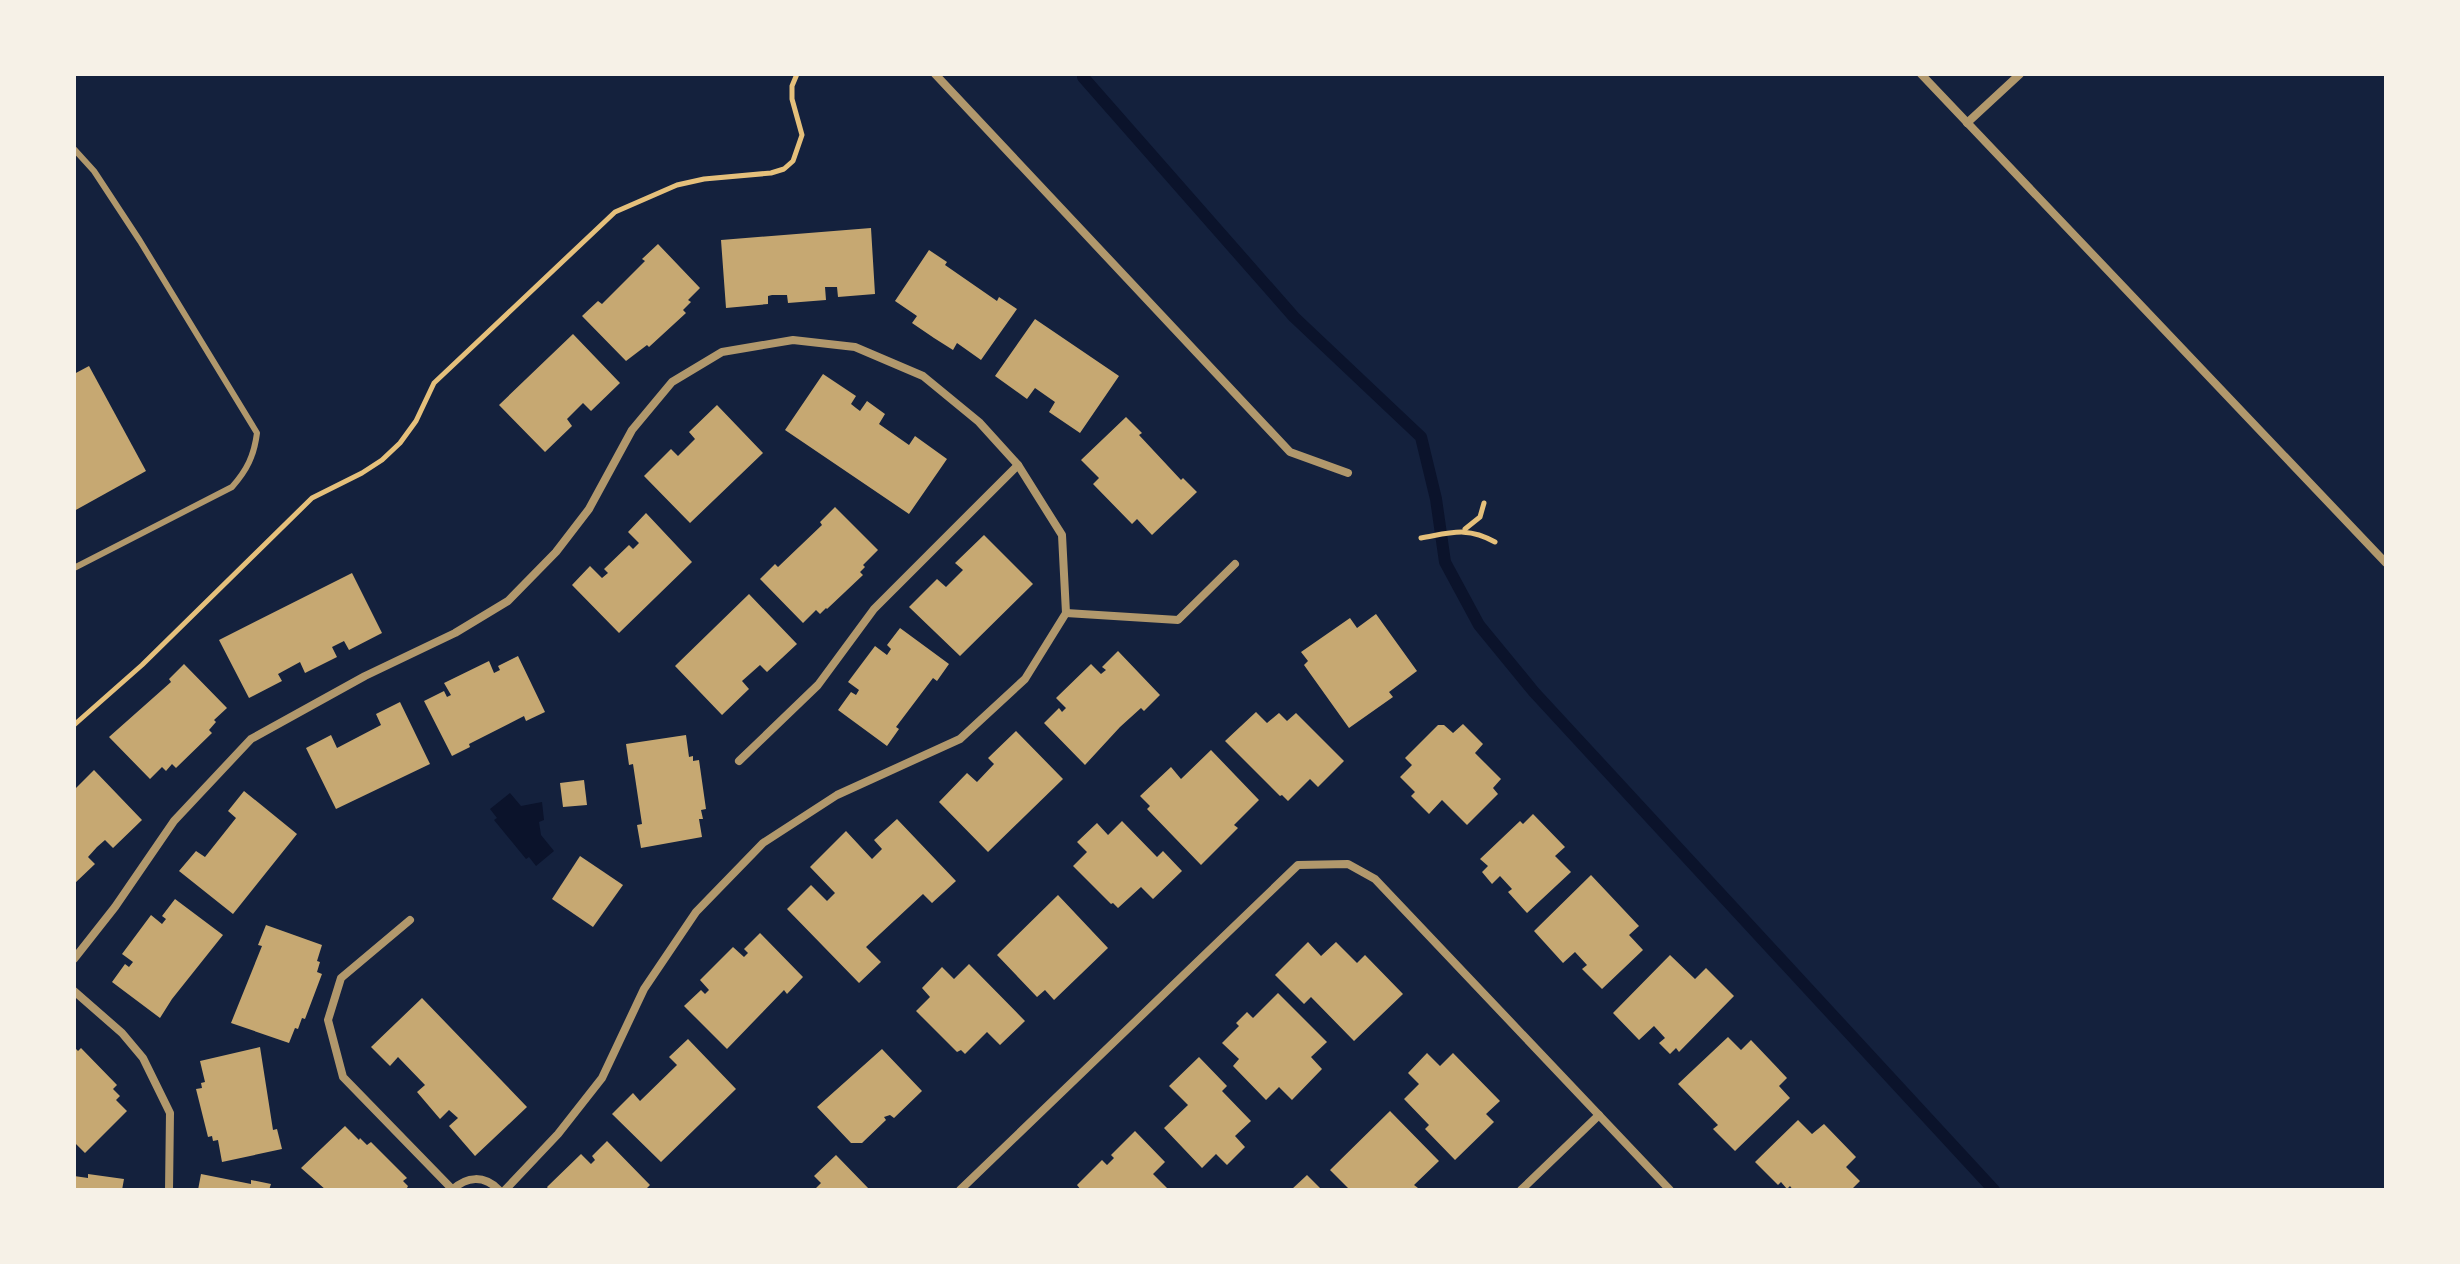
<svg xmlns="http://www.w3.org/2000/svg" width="2460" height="1264" viewBox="0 0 2460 1264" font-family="Ubuntu,sans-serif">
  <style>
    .water { fill: #0b132b }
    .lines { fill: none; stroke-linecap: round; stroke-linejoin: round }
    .stream { stroke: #0b132b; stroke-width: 12 }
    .building { fill: #c6a872 }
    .path { stroke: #e5c07b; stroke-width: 5 }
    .service { stroke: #b1986c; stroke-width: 6 }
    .minor { stroke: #b1986c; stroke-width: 8 }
  </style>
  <rect width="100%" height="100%" fill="#14213d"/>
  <polygon class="water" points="510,793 521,806 542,802 544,820 539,822 541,835 554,851 536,866 529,857 526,859 494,820 497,818 490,809"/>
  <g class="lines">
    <polyline class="stream" points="1083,77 1294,317 1421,437 1436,499 1445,562 1479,625 1534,692 1994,1190"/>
  </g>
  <g class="building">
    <polygon points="871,228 875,294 838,297 837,287 825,287 826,300 788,303 787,295 772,295 768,296 768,304 726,308 721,240"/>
    <polygon points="658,244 700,288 688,300 691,302 683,310 686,313 649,347 647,345 626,361 582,316 598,301 602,304 645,261 642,259"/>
    <polygon points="929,250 947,262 945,265 997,301 999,297 1017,309 981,360 957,343 953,350 934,338 912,323 917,316 895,301"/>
    <polygon points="1035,319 1119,376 1080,433 1049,412 1055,402 1035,388 1027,399 995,376"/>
    <polygon points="573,334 620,383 591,411 583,403 567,419 572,426 545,452 499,405"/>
    <polygon points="89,366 146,471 74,511 74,374"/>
    <polygon points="823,374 856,396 851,404 856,408 860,411 867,401 885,414 879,424 909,445 915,436 947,459 909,514 785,430"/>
    <polygon points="717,405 763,453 690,523 644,476 671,449 678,456 695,439 689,432"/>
    <polygon points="1126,417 1142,433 1139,435 1181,480 1183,478 1197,492 1152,535 1137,519 1132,524 1093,484 1099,478 1081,460"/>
    <polygon points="835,507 878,550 863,565 865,567 860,572 863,575 827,609 826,608 820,614 816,610 803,623 760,579 775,564 778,567 822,525 820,522"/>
    <polygon points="646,513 692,562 619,633 572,585 590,566 602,578 608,573 604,569 629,545 633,549 639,543 628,532"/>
    <polygon points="984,535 1033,584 960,656 909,607 937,579 946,587 963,570 955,563"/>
    <polygon points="352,573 382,633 349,650 344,641 332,647 337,657 305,673 300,662 278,674 282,681 249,698 219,640"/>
    <polygon points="749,594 797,644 767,672 760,665 742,681 749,689 722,715 675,666"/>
    <polygon points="1376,614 1417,671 1389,692 1393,697 1349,728 1304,665 1308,661 1301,652 1350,618 1357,628"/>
    <polygon points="900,628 949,664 937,681 933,678 896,727 899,729 887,746 838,710 851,692 856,695 859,690 848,682 875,646 887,655 891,649 887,645"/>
    <polygon points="1118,651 1160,695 1144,711 1141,708 1120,727 1085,765 1044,723 1059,708 1062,712 1066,708 1056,698 1091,664 1101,674 1106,670 1102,667"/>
    <polygon points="518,656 545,712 526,721 524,716 469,744 470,747 452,756 424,701 444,691 447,697 451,695 444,683 489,661 494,673 500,670 498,666"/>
    <polygon points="184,664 227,708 214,720 216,722 209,730 212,733 176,768 172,764 166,771 162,767 150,779 109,737 171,682 169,679"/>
    <polygon points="400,702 430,764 336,809 306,748 331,735 337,748 381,725 376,714"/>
    <polygon points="1256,712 1267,723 1279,713 1287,721 1296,713 1344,761 1318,787 1310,779 1288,801 1282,795 1280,796 1225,741"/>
    <polygon points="1463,724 1483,744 1475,753 1501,779 1493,788 1498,794 1467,825 1442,800 1429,814 1411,796 1415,792 1400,777 1412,765 1405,758 1438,725 1444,725 1453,733"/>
    <polygon points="1016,731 1063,779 988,852 939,802 967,773 977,782 994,764 988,758"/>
    <polygon points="686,735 689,757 693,756 693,761 699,760 706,809 701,810 703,819 699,819 702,837 641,848 637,825 642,824 633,764 629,765 626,744"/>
    <polygon points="1211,750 1259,800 1234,825 1238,828 1201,865 1147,809 1150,806 1140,796 1171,767 1181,779"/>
    <polygon points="94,770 142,820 113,848 105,840 97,847 88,857 95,864 74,884 74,790"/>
    <polygon points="584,780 587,805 563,807 560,783"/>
    <polygon points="244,791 297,834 233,914 179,871 196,851 205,857 236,818 228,811"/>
    <polygon points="1533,814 1565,847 1555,856 1571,872 1527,913 1508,892 1512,889 1500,876 1492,884 1482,872 1488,866 1480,859 1520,821 1523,824"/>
    <polygon points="897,819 956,881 932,903 923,894 866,947 881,962 859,983 787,909 811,885 827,901 835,893 810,867 846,831 872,859 882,849 874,840"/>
    <polygon points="1122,821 1157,857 1163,851 1182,871 1153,899 1141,887 1118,908 1113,903 1111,904 1073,866 1087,852 1077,842 1097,823 1108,835"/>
    <polygon points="580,856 623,885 593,927 552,899"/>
    <polygon points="1591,875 1639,926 1629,935 1643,950 1602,989 1582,969 1587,965 1575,952 1563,963 1534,931"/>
    <polygon points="1058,895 1108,948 1054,1000 1045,990 1037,997 997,955"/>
    <polygon points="175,899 223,935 172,999 160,1018 112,982 125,964 129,967 133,962 122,954 151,915 162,924 166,919 162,916"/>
    <polygon points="266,925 322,945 317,961 320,962 317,972 322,974 305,1019 302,1018 298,1029 295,1028 289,1043 231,1023 262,946 258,945"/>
    <polygon points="760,933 803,977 787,994 784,990 727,1049 684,1006 701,990 705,994 709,990 700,980 733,947 744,957 748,953 744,949"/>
    <polygon points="1308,942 1321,956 1336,942 1357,963 1365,955 1403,994 1354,1041 1311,997 1304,1004 1275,975"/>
    <polygon points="1670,955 1695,979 1706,968 1734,996 1679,1052 1676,1048 1670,1054 1659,1043 1665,1038 1654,1026 1639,1040 1613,1013"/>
    <polygon points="969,964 1025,1021 1000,1045 987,1032 965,1054 961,1050 957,1052 916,1011 930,997 922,988 942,967 954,979"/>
    <polygon points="1278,993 1327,1042 1311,1057 1322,1069 1292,1100 1279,1087 1266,1100 1233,1066 1239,1059 1222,1043 1239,1026 1236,1023 1247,1012 1253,1018"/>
    <polygon points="422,998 527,1107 475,1156 449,1126 458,1118 449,1110 440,1119 417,1092 425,1085 398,1057 390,1066 371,1047"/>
    <polygon points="1728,1037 1741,1050 1751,1040 1787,1078 1779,1086 1790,1098 1735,1151 1713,1129 1718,1125 1678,1084"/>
    <polygon points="688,1039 736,1089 661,1162 612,1114 633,1093 640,1101 677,1065 669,1057"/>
    <polygon points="74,1047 78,1051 81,1048 117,1085 113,1089 120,1096 116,1100 127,1111 85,1153 74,1142"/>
    <polygon points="260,1047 273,1130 277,1129 282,1149 222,1162 218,1140 213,1141 212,1136 208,1137 196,1089 202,1088 201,1083 205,1082 200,1061"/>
    <polygon points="882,1049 922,1091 894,1118 890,1115 884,1117 886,1120 862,1143 851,1143 817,1107"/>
    <polygon points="1427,1053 1440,1066 1453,1053 1500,1101 1486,1114 1494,1122 1455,1160 1425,1129 1429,1125 1404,1099 1419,1084 1408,1073"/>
    <polygon points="1199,1057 1227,1086 1222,1091 1251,1121 1235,1136 1245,1147 1227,1165 1216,1154 1202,1168 1164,1128 1188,1105 1169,1086"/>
    <polygon points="1390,1111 1439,1161 1414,1185 1418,1188 1416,1190 1350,1190 1330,1170"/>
    <polygon points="1798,1120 1812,1134 1824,1124 1856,1157 1846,1167 1860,1181 1851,1190 1793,1190 1790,1186 1787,1189 1781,1182 1778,1185 1755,1162"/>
    <polygon points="345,1126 359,1140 360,1138 367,1145 371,1142 407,1178 403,1181 408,1186 406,1190 326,1190 301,1168"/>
    <polygon points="1135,1131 1165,1162 1153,1174 1169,1190 1081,1190 1077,1185 1102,1160 1107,1165 1114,1158 1111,1155"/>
    <polygon points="607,1141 650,1185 645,1190 549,1190 547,1187 581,1154 591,1164 595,1160 592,1156"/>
    <polygon points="836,1155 869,1189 867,1190 814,1190 821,1183 814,1176"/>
    <polygon points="88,1174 124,1179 122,1190 74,1190 74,1176 88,1178"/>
    <polygon points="201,1174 251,1184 251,1180 271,1184 269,1190 198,1190"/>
    <polygon points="1307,1175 1322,1190 1291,1190"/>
  </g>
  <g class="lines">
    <g class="path">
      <polyline points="1465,529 1480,517 1484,503"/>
      <path d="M 1421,538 C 1450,533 1467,526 1495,542"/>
      <polyline points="74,725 142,665 312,498 362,473 382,460 400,443 416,421 434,383 615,212 677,185 704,179 771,173 784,169 793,161 802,135 792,99 792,86 797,74"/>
    </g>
    <path class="service" d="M 74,149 L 94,171 L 140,241 L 257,433 C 254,456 247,470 232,487 L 74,568"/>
    <g class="minor">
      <polyline points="935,74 1290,452 1348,473"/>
      <polyline points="1921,74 2386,563"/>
      <polyline points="1967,123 2020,74"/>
      <polyline points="1066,613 1178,620 1235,564"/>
      <polyline points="739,761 818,685 874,609 1018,465"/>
      <polyline points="410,920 341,978 328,1020 343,1077 452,1189"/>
      <polyline points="74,959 115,907 174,821 251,739 365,676 455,633 508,601 556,552 589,509 632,430 672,382 722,352 793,340 855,347 923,376 979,422 1018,465 1062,535 1066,613 1025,679 960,739 837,795 763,843 696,912 644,989 602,1078 558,1134 505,1190"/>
      <polyline points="74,991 122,1033 143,1058 170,1113 169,1190"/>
      <path d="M 452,1190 C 467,1176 484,1175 499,1190"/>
      <polyline points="960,1190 1298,865 1348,864 1375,879 1670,1190"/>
      <polyline points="1521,1190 1599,1115"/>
    </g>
  </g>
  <rect width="2460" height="1264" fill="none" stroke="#f6f1e7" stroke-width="152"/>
</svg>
